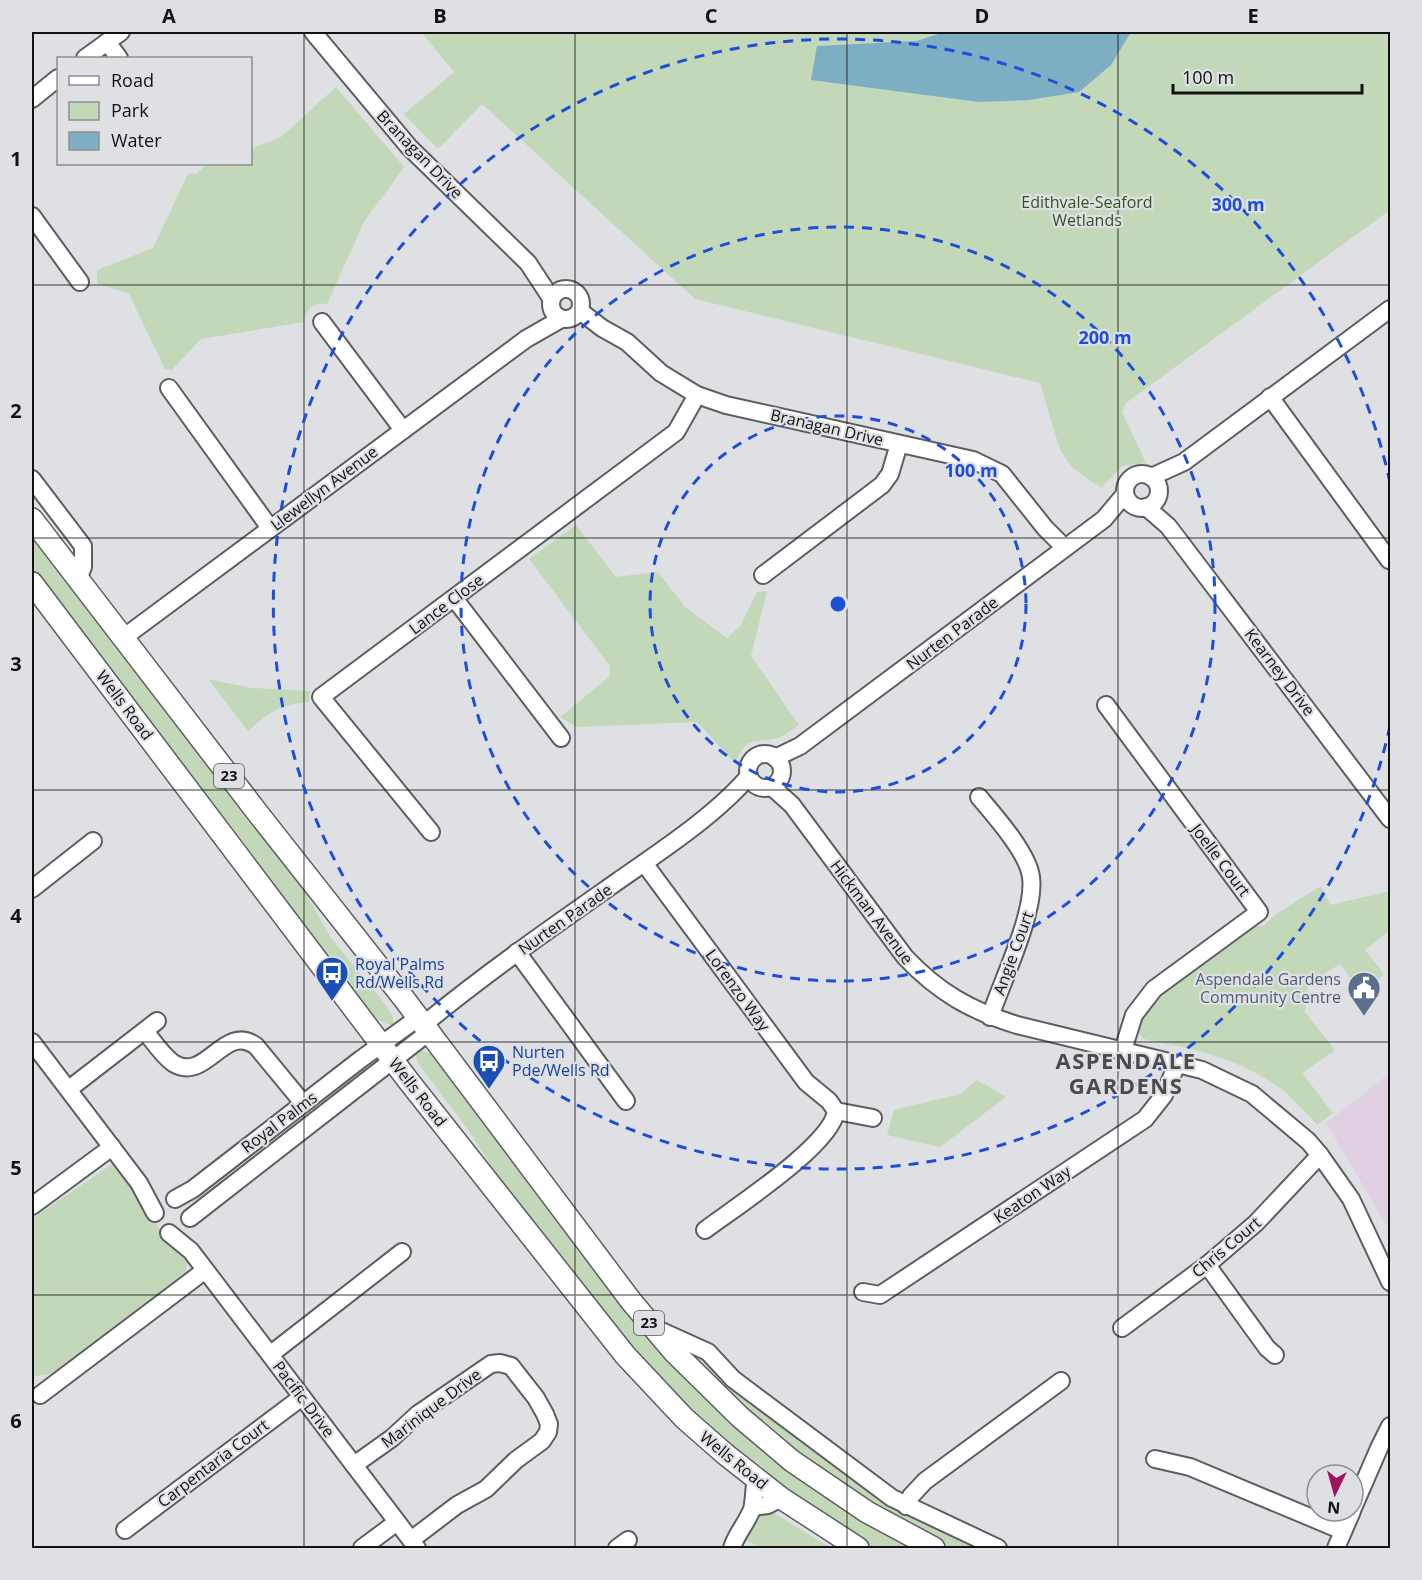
<svg xmlns="http://www.w3.org/2000/svg" width="1422" height="1580" viewBox="0 0 1422 1580" font-family="'Open Sans',sans-serif">
  <style>
    .commercial { fill: #e1d0e2 }
    .green { fill: #c2d8b9 }
    .water { fill: #7eaec3 }
    .lines { fill: none; stroke-linecap: round; stroke-linejoin: round }
    .minor-casing { stroke: #5d5e60; stroke-width: 20 }
    .major-casing { stroke: #5d5e60; stroke-width: 24 }
    .minor { stroke: #fff; stroke-width: 16 }
    .major { stroke: #fff; stroke-width: 21 }
    .grid { fill: none; stroke: #121213; stroke-width: 1.5; stroke-opacity: 0.55 }
    .ring { fill: none; stroke: #1d4ed8; stroke-width: 3; stroke-dasharray: 10 8 }
    .labels { text-anchor: middle; stroke-width: 4.5; stroke-linejoin: round; paint-order: stroke }
    .shield { fill: #dfe0e3; stroke: #505051; stroke-width: 1.5 }
    .shield-label { font-size: 15px; font-weight: bold; fill: #121213 }
    .street-label { font-size: 16px; fill: #121213; stroke: #dfe0e3 }
    .park-label { font-size: 16px; fill: #325420; stroke: #dfe0e3 }
    .transit-label { font-size: 16px; fill: #164399; stroke: #dfe0e3; text-anchor: start }
    .service-label { font-size: 16px; fill: #4e5e75; stroke: #dfe0e3; text-anchor: end }
    .district-label { font-size: 22px; font-weight: bold; letter-spacing: 1.5px; fill: #4a4b4d; stroke: #dfe0e3 }
    .centre { fill: #1d4ed8; stroke: #dfe0e3; stroke-width: 3 }
    .ring-label { font-size: 18px; text-anchor: middle; font-weight: bold; fill: #1d4ed8; stroke: #dfe0e3; stroke-width: 4.5; stroke-linejoin: round; paint-order: stroke }
    .neatline { fill: none; stroke: #121213; stroke-width: 2 }
    .grid-label { font-size: 20px; text-anchor: middle; font-weight: bold; fill: #121213 }
  </style>
  <rect width="100%" height="100%" fill="#dfe0e3"/>
  <polygon class="commercial" points="1390,1073 1390,1231 1326,1123"/>
  <g class="green">
    <polygon points="421,32 1390,32 1390,210 1126,403 1122,412 1146,463 1122,466 1101,488 1073,468 1060,450 1040,383 695,299 482,104 438,149 404,114 454,72"/>
    <path d="M 336,87 L 404,167 L 364,222 L 327,304 C 314,302 306,309 304,322 L 201,339 L 172,370 L 165,369 L 129,294 L 97,283 L 97,270 L 153,248 L 188,174 L 197,173 L 206,165 L 211,164 L 250,164 L 251,149 L 281,137 Z"/>
    <path d="M 576,525 L 616,577 L 658,572 L 686,608 L 727,638 L 741,625 L 757,592 L 767,591 L 751,656 L 799,725 C 792,729 785,736 778,738 C 752,744 749,734 735,763 L 697,722 L 577,727 L 560,717 L 609,677 L 610,666 L 529,559 Z"/>
    <path d="M 32,531 L 306,894 L 331,938 L 382,1000 L 393,1016 L 393,1025 C 374,1025 347,987 334,973 L 32,572 Z"/>
    <path d="M 208,679 L 252,688 L 310,691 L 309,702 C 278,705 271,712 248,731 Z"/>
    <path d="M 1321,886 L 1330,905 L 1390,891 L 1390,930 L 1365,950 L 1384,974 L 1362,994 L 1340,964 L 1308,984 L 1305,1012 L 1335,1050 L 1302,1073 L 1333,1113 L 1317,1125 C 1307,1114 1296,1102 1285,1092 C 1242,1059 1196,1049 1144,1039 L 1139,1033 C 1141,1027 1142,1020 1145,1015 C 1160,986 1222,947 1250,926 L 1263,926 L 1276,914 Z"/>
    <polygon points="420,1050 432,1054 442,1065 681,1369 919,1548 874,1548 846,1533 749,1466 640,1363 512,1199 469,1131 417,1062 416,1055"/>
    <polygon points="977,1080 1006,1097 940,1147 887,1135 894,1110 960,1094"/>
    <polygon points="112,1164 150,1211 157,1226 188,1261 186,1271 52,1374 34,1376 32,1375 32,1219"/>
    <polygon points="678,1344 701,1353 799,1435 985,1548 952,1548 871,1505 786,1445 720,1391"/>
    <polygon points="765,1513 774,1513 831,1548 761,1548 743,1539 755,1518"/>
  </g>
  <polygon class="water" points="945,32 1131,32 1111,65 1079,92 1029,100 979,102 811,80 817,46 916,41"/>
  <g class="lines">
    <g class="minor-casing">
      <g id="minor">
        <polyline points="313,32 409,147 528,263 551,298"/>
        <polyline points="107,42 119,58"/>
        <polyline points="85,58 121,32"/>
        <polyline points="32,99 58,78"/>
        <polyline points="32,216 80,282"/>
        <circle cx="566" cy="304" r="15"/>
        <polyline points="580,311 602,328 627,342 661,373 697,395 726,405 973,460 1002,474 1045,528 1065,548"/>
        <polyline points="322,322 403,430"/>
        <polyline points="169,388 270,528"/>
        <polyline points="1270,397 1389,560"/>
        <circle cx="1142" cy="491" r="17"/>
        <polyline points="1151,477 1184,462 1390,309"/>
        <polyline points="32,479 83,546 83,567 78,579"/>
        <polyline points="1146,507 1168,526 1178,539 1390,819"/>
        <polyline points="763,575 882,485 890,474 899,444"/>
        <polyline points="454,598 561,738"/>
        <polyline points="123,638 526,339 561,319"/>
        <polyline points="1106,705 1259,912 1154,989 1134,1015 1123,1050"/>
        <circle cx="765" cy="771" r="17"/>
        <polyline points="775,758 800,746 1104,519 1125,494"/>
        <path d="M 772,787 L 792,805 L 905,957 C 938,992 971,1011 1017,1025 L 1202,1070 L 1252,1094 L 1308,1141 L 1320,1155 L 1351,1199 L 1390,1282"/>
        <path d="M 979,797 C 995,816 1028,853 1031,877 C 1036,912 1002,981 990,1017"/>
        <polyline points="431,832 321,697 676,432 697,395"/>
        <polyline points="644,863 806,1082 829,1101 836,1111 873,1118"/>
        <polyline points="32,889 93,841"/>
        <polyline points="517,952 626,1101"/>
        <path d="M 428,1021 C 489,971 554,926 618,881 C 661,851 716,815 749,776"/>
        <path d="M 145,1031 C 153,1041 162,1055 173,1063 C 206,1084 224,1022 256,1046 L 303,1103"/>
        <polyline points="32,1042 139,1183 155,1213"/>
        <polyline points="69,1089 157,1021"/>
        <polyline points="175,1199 193,1189 361,1059 418,1018 428,1021"/>
        <polyline points="32,1206 112,1147"/>
        <polyline points="190,1218 429,1032 428,1021"/>
        <path d="M 705,1230 C 734,1208 832,1145 836,1111"/>
        <polyline points="169,1233 191,1251 417,1548"/>
        <polyline points="1207,1265 1267,1348 1275,1355"/>
        <polyline points="863,1292 880,1295 1145,1119 1164,1095 1177,1064"/>
        <polyline points="1122,1328 1207,1265 1256,1223 1320,1155"/>
        <polyline points="657,1329 708,1352 733,1379 892,1498 998,1548"/>
        <polyline points="271,1354 402,1252"/>
        <polyline points="40,1395 204,1271"/>
        <polyline points="1155,1459 1190,1467 1343,1531"/>
        <polyline points="354,1465 392,1438 418,1414 491,1364 500,1363 511,1366 518,1375 536,1398 545,1414 549,1424 548,1432 542,1441 516,1460 486,1489 457,1505 411,1540"/>
        <polyline points="906,1506 911,1496 925,1481 1061,1381"/>
        <polyline points="753,1507 768,1505 781,1498"/>
        <polyline points="1353,1508 1380,1446 1390,1426"/>
        <polyline points="125,1530 302,1397"/>
        <polyline points="362,1548 397,1522"/>
        <polyline points="617,1548 628,1540"/>
        <path d="M 732,1548 C 736,1534 747,1523 752,1509 C 754,1503 754,1487 756,1479"/>
        <polyline points="1336,1548 1352,1511"/>
      </g>
    </g>
    <g class="major-casing">
      <g id="major">
        <polyline points="32,519 260,816 405,1000 631,1301 674,1352 740,1417 792,1461 867,1512 934,1548"/>
        <polyline points="32,583 407,1079 625,1355 684,1418 725,1454 781,1498 858,1548"/>
      </g>
    </g>
    <use href="#minor" class="minor"/>
    <use href="#major" class="major"/>
  </g>
  <path class="grid" d="M 304,32 L 304,1548M 575,32 L 575,1548M 847,32 L 847,1548M 1118,32 L 1118,1548M 32,285 L 1390,285M 32,538 L 1390,538M 32,790 L 1390,790M 32,1042 L 1390,1042M 32,1295 L 1390,1295"/>
  <g class="ring">
    <circle cx="838" cy="604" r="188"/>
    <circle cx="838" cy="604" r="377"/>
    <path d="M1390 726A565 565 0 1 1 1390 482"/>
  </g>
  <defs>
    <g id="bus-pin" transform="scale(1.725)"><path d="M0 17L-7.5 6A9.5 9.5 0 1 1 7.5 6Z" fill="#1a4fb4" stroke="#dfe0e3"/><path d="M-5-6H5V4H4V6H2V4H-2V6H-4V4H-5ZM-3.5-4V0h7V-4ZM-3.5 1.2v1.5H-2V1.2ZM2 1.2v1.5H3.5V1.2Z" fill="#fff"/></g>
    <g id="civic-pin" transform="scale(1.725)"><path d="M0 17L-7.5 6A9.5 9.5 0 1 1 7.5 6Z" fill="#5c6f8a" stroke="#dfe0e3"/><path d="M-.6-6.5H3V-4.5H.6V-3L4-1V1h2V6H-6V1h2V-1L-.6-3ZM-1.2 2.5V6h2.4V2.5Z" fill="#fff"/></g>
  </defs>
  <g fill-rule="evenodd">
    <use href="#bus-pin" x="332" y="973"/>
    <use href="#civic-pin" x="1364" y="988"/>
    <use href="#bus-pin" x="489" y="1061"/>
  </g>
  <g class="labels">
    <g class="shield">
      <rect x="214" y="764" width="30" height="24" rx="4.5"/>
      <rect x="634" y="1311" width="30" height="24" rx="4.5"/>
    </g>
    <g class="shield-label">
      <text x="229" y="781">23</text>
      <text x="649" y="1328">23</text>
    </g>
    <g class="street-label">
      <text transform="translate(420 154) rotate(46)" y="6">Branagan Drive</text>
      <text transform="translate(827 427) rotate(13)" y="6">Branagan Drive</text>
      <text transform="translate(324 488) rotate(-37)" y="6">Llewellyn Avenue</text>
      <text transform="translate(446 604) rotate(-37)" y="6">Lance Close</text>
      <text transform="translate(952 633) rotate(-37)" y="6">Nurten Parade</text>
      <text transform="translate(1280 672) rotate(53)" y="6">Kearney Drive</text>
      <text transform="translate(125 705) rotate(53)" y="6">Wells Road</text>
      <text transform="translate(1221 860) rotate(53)" y="6">Joelle Court</text>
      <text transform="translate(872 912) rotate(53)" y="6">Hickman Avenue</text>
      <text transform="translate(565 919) rotate(-35)" y="6">Nurten Parade</text>
      <text transform="translate(1013 953) rotate(-70)" y="6">Angie Court</text>
      <text transform="translate(738 990) rotate(54)" y="6">Lorenzo Way</text>
      <text transform="translate(418 1092) rotate(52)" y="6">Wells Road</text>
      <text transform="translate(279 1122) rotate(-37)" y="6">Royal Palms</text>
      <text transform="translate(1032 1194) rotate(-34)" y="6">Keaton Way</text>
      <text transform="translate(1226 1247) rotate(-40)" y="6">Chris Court</text>
      <text transform="translate(304 1399) rotate(53)" y="6">Pacific Drive</text>
      <text transform="translate(431 1408) rotate(-37)" y="6">Marinique Drive</text>
      <text transform="translate(734 1460) rotate(39)" y="6">Wells Road</text>
      <text transform="translate(213 1463) rotate(-37)" y="6">Carpentaria Court</text>
    </g>
    <g class="park-label">
      <text x="1087" y="208">Edithvale-Seaford<tspan x="1087" dy="18">Wetlands</tspan></text>
    </g>
    <g class="transit-label">
      <text x="355" y="970">Royal Palms<tspan x="355" dy="18">Rd/Wells Rd</tspan></text>
      <text x="512" y="1058">Nurten<tspan x="512" dy="18">Pde/Wells Rd</tspan></text>
    </g>
    <g class="service-label">
      <text x="1341" y="985">Aspendale Gardens<tspan x="1341" dy="18">Community Centre</tspan></text>
    </g>
    <g class="district-label">
      <text x="1126" y="1069">ASPENDALE<tspan x="1126" dy="25">GARDENS</tspan></text>
    </g>
  </g>
  <circle cx="838" cy="604" r="9" class="centre"/>
  <g class="ring-label">
    <text x="1238" y="211">300 m</text>
    <text x="1105" y="344">200 m</text>
    <text x="971" y="477">100 m</text>
  </g>
  <rect width="1422" height="1580" fill="none" stroke="#dfe0e3" stroke-width="66"/>
  <rect x="57" y="57" width="195" height="108" fill="#dfe0e3" stroke="#8d8e90" stroke-width="1.5"/>
  <rect x="69" y="76" width="30" height="9" fill="#ffffff" stroke="#8d8e90" stroke-width="1.5"/>
  <text x="111" y="87" font-size="18" fill="#121213">Road</text>
  <rect x="69" y="102" width="30" height="18" fill="#c2d8b9" stroke="#8d8e90" stroke-width="1.5"/>
  <text x="111" y="117" font-size="18" fill="#121213">Park</text>
  <rect x="69" y="132" width="30" height="18" fill="#7eaec3" stroke="#8d8e90" stroke-width="1.5"/>
  <text x="111" y="147" font-size="18" fill="#121213">Water</text>
  <g transform="translate(1335 1493) rotate(185)"><circle r="28" fill="#dfe0e3" stroke="#8d8e90" stroke-width="1.5"/>
  <path d="M0-4.5L10 22L0 15L-10 22Z" fill="#9f125d"/>
  <text y="-9" font-size="16" font-weight="bold" text-anchor="middle" fill="#121213">N</text>
  </g>
  <path d="M1173 84v9h189v-9" fill="none" stroke="#121213" stroke-width="3"/>
  <text x="1182" y="84" font-size="18" fill="#121213" stroke="#dfe0e3" stroke-width="4.5" paint-order="stroke">100 m</text>
  <rect x="33" y="33" width="1356" height="1514" class="neatline"/>
  <g class="grid-label">
    <text x="169" y="23">A</text>
    <text x="440" y="23">B</text>
    <text x="711" y="23">C</text>
    <text x="982" y="23">D</text>
    <text x="1253" y="23">E</text>
    <text x="16" y="166">1</text>
    <text x="16" y="418">2</text>
    <text x="16" y="671">3</text>
    <text x="16" y="923">4</text>
    <text x="16" y="1175">5</text>
    <text x="16" y="1428">6</text>
  </g>
</svg>
